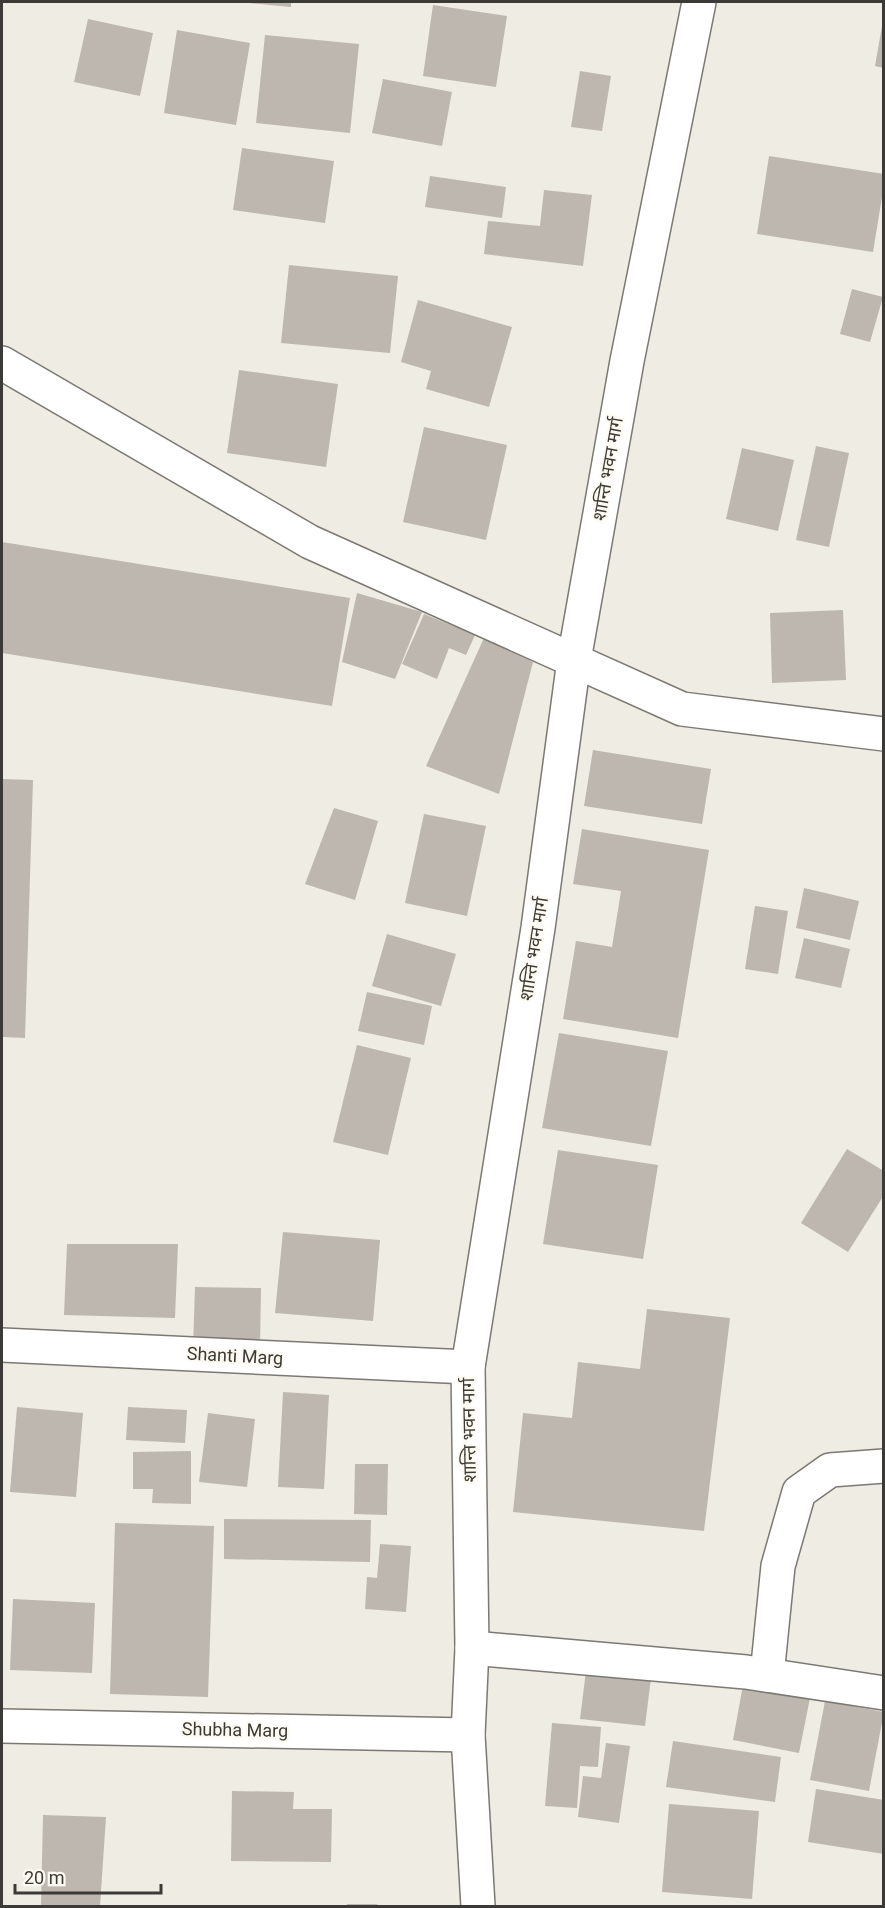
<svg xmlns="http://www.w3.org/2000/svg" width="885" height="1908" viewBox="0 0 885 1908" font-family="Roboto,'Noto Sans Devanagari',sans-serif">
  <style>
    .building { fill: #bdb7b0 }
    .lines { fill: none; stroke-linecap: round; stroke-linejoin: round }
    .minor-casing { stroke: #7b7972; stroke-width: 36 }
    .secondary-casing { stroke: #7b7972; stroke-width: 36 }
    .minor { stroke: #fff; stroke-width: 33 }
    .secondary { stroke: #fff; stroke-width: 33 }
    .labels { text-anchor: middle; stroke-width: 4.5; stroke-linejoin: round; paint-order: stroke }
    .street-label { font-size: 18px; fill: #3b3a37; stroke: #fdfaf1 }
  </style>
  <rect width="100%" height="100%" fill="#efece4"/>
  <g class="building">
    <polygon points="249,2 291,2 291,7 249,3"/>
    <polygon points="433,5 507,16 496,87 423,76"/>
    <polygon points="88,19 153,33 140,96 74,82"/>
    <polygon points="882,26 884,26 884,68 875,66"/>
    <polygon points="177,30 250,43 236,125 164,113"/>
    <polygon points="265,35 359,44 350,133 256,123"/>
    <polygon points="580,71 611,76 602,131 571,127"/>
    <polygon points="383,79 452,92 442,146 372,133"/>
    <polygon points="242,148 334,161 325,223 233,210"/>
    <polygon points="769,156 884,174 884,185 873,252 757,234"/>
    <polygon points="430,176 506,187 502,218 425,207"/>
    <polygon points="544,190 592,195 583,266 484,254 488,221 540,226"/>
    <polygon points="289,265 398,276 390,353 281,343"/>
    <polygon points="852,289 883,297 870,342 840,334"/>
    <polygon points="418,300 512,327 489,407 426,389 431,371 401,362"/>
    <polygon points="239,370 338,384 326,467 227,453"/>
    <polygon points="424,427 507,445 486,540 403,522"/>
    <polygon points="816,446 849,453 829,547 796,540"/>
    <polygon points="742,448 794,460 778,531 726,519"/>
    <polygon points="2,542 350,598 332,706 2,653"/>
    <polygon points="357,593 422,612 395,679 342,662"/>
    <polygon points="843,610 846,680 772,683 770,613"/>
    <polygon points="424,614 475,635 466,655 449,648 437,679 402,664"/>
    <polygon points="484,638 533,662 499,794 426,766"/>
    <polygon points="593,750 711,769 702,824 584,806"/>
    <polygon points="2,779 33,780 25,1038 2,1037"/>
    <polygon points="334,808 378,821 355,900 305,884"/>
    <polygon points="424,814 486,826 467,916 405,903"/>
    <polygon points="582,829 709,850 678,1038 563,1019 576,941 612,947 621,891 573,884"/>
    <polygon points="804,888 859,901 850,940 796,928"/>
    <polygon points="755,906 788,911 778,974 745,969"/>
    <polygon points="387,934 456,954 441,1006 372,986"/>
    <polygon points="804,938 850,949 841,988 795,978"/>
    <polygon points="367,992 432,1006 424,1045 358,1031"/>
    <polygon points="559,1033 668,1051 651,1146 542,1128"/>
    <polygon points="357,1045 411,1058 388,1155 333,1142"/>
    <polygon points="847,1149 884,1171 884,1195 848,1252 801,1223"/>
    <polygon points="558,1150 658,1165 643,1259 543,1244"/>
    <polygon points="283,1232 380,1240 373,1321 275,1313"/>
    <polygon points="67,1244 178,1244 175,1318 64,1315"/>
    <polygon points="195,1287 261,1288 260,1349 193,1347"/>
    <polygon points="647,1309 730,1318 704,1531 513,1512 523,1413 572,1418 578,1362 640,1369"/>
    <polygon points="283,1392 329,1395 324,1489 278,1487"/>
    <polygon points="17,1407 83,1413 76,1497 10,1492"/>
    <polygon points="128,1407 187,1410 185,1443 126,1440"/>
    <polygon points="208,1413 255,1419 247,1487 199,1482"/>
    <polygon points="191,1451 191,1504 152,1503 153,1489 133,1489 133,1452"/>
    <polygon points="355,1464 388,1464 387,1515 354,1514"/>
    <polygon points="224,1519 371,1520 370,1562 224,1559"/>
    <polygon points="115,1523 214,1526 208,1697 110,1694"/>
    <polygon points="380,1544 411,1546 406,1612 365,1609 367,1577 377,1578"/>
    <polygon points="13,1599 95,1603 92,1673 10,1670"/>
    <polygon points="586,1671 651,1678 645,1726 580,1719"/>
    <polygon points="743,1685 810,1698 799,1753 733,1740"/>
    <polygon points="825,1701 884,1712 869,1791 810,1780"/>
    <polygon points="552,1723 601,1727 598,1767 580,1766 577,1808 545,1806"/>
    <polygon points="673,1741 781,1757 775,1802 666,1787"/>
    <polygon points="606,1743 630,1746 619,1823 578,1817 583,1776 601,1778"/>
    <polygon points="816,1789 884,1800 884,1854 808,1842"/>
    <polygon points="232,1791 294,1792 293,1809 332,1809 331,1862 231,1861"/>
    <polygon points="669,1804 759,1811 752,1899 662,1892"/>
    <polygon points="43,1815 106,1817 100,1906 41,1906"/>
    <polygon points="347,1904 377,1904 378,1906 347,1906"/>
  </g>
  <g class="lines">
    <g class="minor-casing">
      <g id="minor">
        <polyline points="2,363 310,542 682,709 884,734"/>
        <polyline points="2,1345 468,1367"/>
        <polyline points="472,1648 746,1672 884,1693"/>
        <polyline points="767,1675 778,1566 799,1492 830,1470 884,1466"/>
        <polyline points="2,1726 468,1735"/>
      </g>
    </g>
    <g class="secondary-casing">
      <polyline id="secondary" points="478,1906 468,1735 472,1648 468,1367 538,928 574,660 627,361 699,2"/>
    </g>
    <use href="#minor" class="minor"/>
    <use href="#secondary" class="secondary"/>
  </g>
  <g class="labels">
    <g class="street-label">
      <text transform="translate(608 469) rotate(-80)" y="6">शान्ति भवन मार्ग</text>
      <text transform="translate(534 949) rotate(-81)" y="6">शान्ति भवन मार्ग</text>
      <text transform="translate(235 1356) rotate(3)" y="6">Shanti Marg</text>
      <text transform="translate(469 1430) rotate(-91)" y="6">शान्ति भवन मार्ग</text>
      <text transform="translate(235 1730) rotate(1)" y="6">Shubha Marg</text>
    </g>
  </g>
  <rect width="885" height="1908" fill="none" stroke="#3b3a37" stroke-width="6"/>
  <path d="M15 1884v9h146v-9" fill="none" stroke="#3b3a37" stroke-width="3"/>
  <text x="24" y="1884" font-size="18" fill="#3b3a37" stroke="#fdfaf1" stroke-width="4.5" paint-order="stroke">20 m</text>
</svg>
